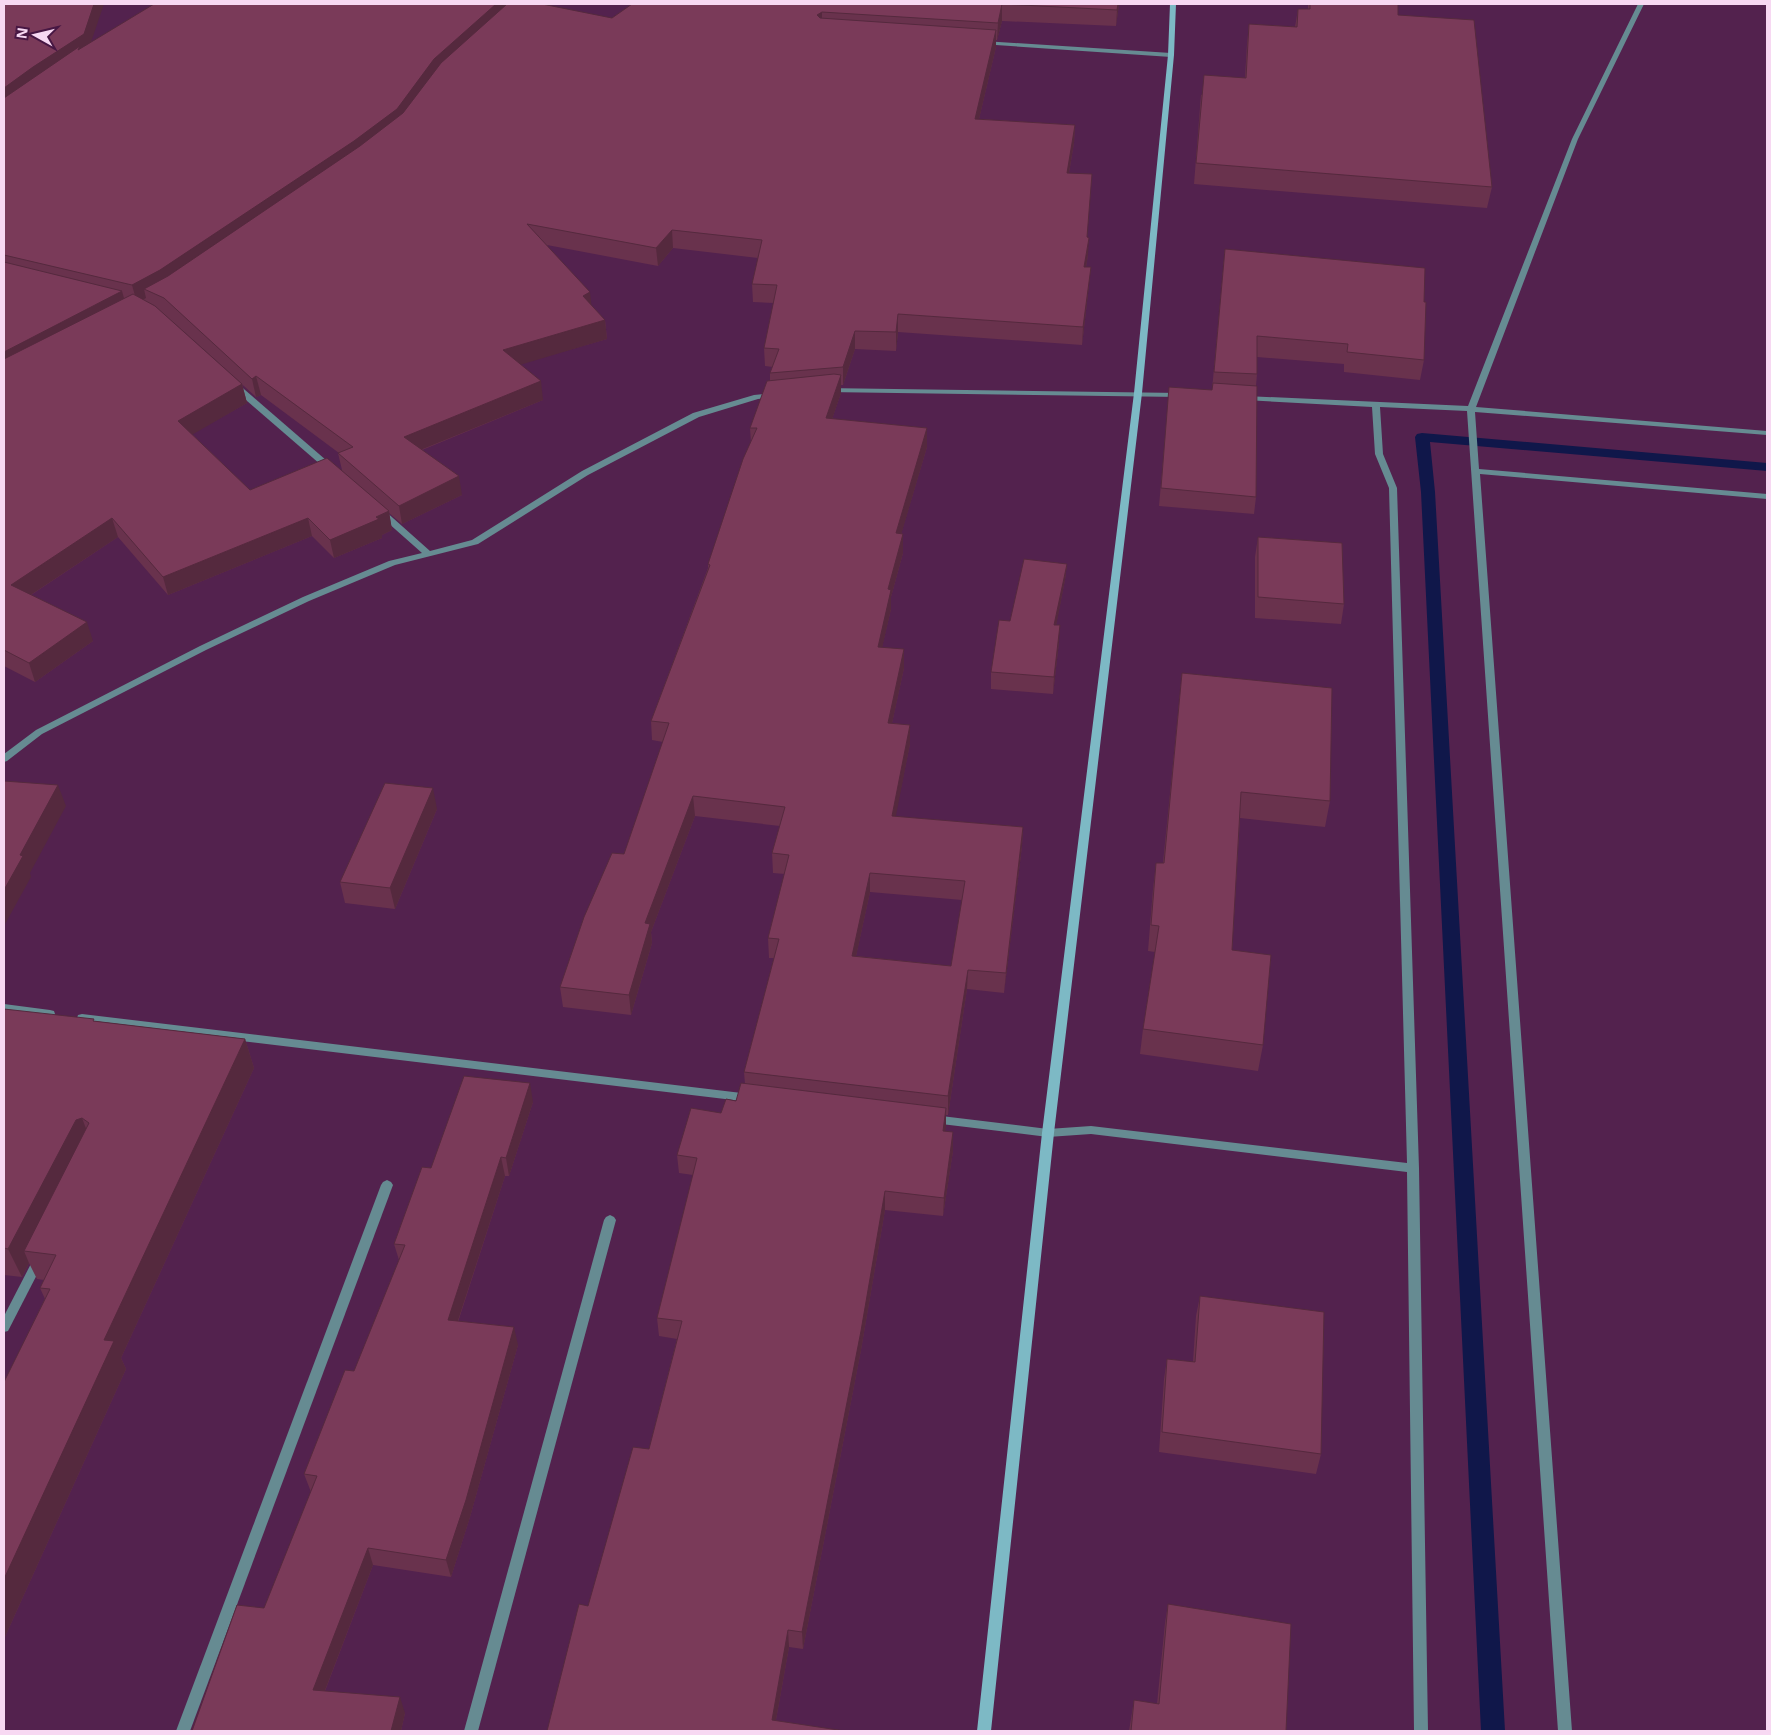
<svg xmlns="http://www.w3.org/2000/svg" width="1771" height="1735" viewBox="0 0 1771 1735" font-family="'Open Sans',sans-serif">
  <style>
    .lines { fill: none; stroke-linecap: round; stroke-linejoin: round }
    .stream { fill: #10174a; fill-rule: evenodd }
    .lane { fill: #668b92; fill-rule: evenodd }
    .street { fill: #668b92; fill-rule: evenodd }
    .secondary { fill: #7db9c5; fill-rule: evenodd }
    .wall { fill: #69324d; fill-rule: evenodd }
    .shaded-wall { fill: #55293e }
    .building { fill: #7a3a59; stroke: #55293e; fill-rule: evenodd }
  </style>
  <rect width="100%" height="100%" fill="#53224e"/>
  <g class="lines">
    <polygon class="stream" points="1422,433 1767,463 1767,471 1430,442 1435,492 1505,1731 1481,1731 1421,492 1415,437 1417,434"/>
    <g class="lane">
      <polygon points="387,1180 391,1182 393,1185 190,1731 176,1731 381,1185 383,1182"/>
      <polygon points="610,1215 614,1217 616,1220 478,1731 464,1731 604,1220 606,1217"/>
      <polygon points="39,1254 43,1256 45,1259 8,1331 4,1332 4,1316 35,1256"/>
    </g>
    <g class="street">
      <polygon points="1638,4 1644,4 1578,139 1476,407 1767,431 1767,435 1475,412 1479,469 1767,494 1767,499 1480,474 1572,1731 1558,1731 1467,411 1380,407 1383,454 1397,488 1419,1168 1428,1731 1414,1731 1407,1172 1091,1134 1048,1137 933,1123 929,1122 927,1119 929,1116 933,1115 1048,1129 1091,1126 1407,1163 1389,488 1375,454 1372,407 1245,400 1241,398 1245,396 1468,406 1572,139"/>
      <polygon points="983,41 1171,53 1174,55 1171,57 981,44 981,42"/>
      <polygon points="231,383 237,383 334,467 334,471 328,471 231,387"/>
      <polygon points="824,388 1180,393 1184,395 1180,397 827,392 824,392"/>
      <polygon points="773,393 777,395 776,397 758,399 699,417 588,475 478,544 395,565 309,601 206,650 42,734 7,761 4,762 4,754 36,730 200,646 303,597 389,561 422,553 378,514 378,510 384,510 430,551 472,540 582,471 693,413 754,395"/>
      <polygon points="4,1004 50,1010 54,1011 55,1014 54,1017 50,1018 4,1012"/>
      <polygon points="82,1014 750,1094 754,1095 756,1098 754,1101 750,1102 82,1022 78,1021 77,1018 78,1015"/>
    </g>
    <polygon class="secondary" points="1170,4 1176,4 1174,55 1142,393 1054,1133 991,1731 977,1731 1042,1133 1134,393 1168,55"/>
  </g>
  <g class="wall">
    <path d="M 4,4 L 91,42 L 505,6 L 612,18 L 632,4 L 1119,4 L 1116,26 L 1002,21 L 997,40 L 996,40 L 996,47 L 979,119 L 1075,125 L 1074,143 L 1069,173 L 1087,237 L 1088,255 L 1086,267 L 1089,285 L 1082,345 L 898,332 L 896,351 L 855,349 L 843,385 L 841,385 L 841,393 L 832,419 L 927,428 L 927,447 L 901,534 L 903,534 L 903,553 L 891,597 L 891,609 L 882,647 L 904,668 L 892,723 L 910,725 L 910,744 L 895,817 L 1023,827 L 1022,846 L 1004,993 L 967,989 L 948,1115 L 946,1115 L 945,1132 L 953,1151 L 943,1216 L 885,1210 L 861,1350 L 803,1649 L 789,1647 L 776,1720 L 547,1731 L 588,1606 L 649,1449 L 677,1339 L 659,1336 L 657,1318 L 693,1175 L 679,1173 L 677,1155 L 721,1113 L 736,1101 L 745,1084 L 744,1072 L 774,958 L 769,958 L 768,938 L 785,874 L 773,873 L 772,853 L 780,826 L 695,816 L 651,932 L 652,943 L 631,1015 L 563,1007 L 560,987 L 624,854 L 663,742 L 652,740 L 651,721 L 708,568 L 708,564 L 751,443 L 750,428 L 770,381 L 770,373 L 773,367 L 765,366 L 764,348 L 774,303 L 753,302 L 752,284 L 758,258 L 673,248 L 658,266 L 547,245 L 591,305 L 605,320 L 607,339 L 520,364 L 543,400 L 422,450 L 462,495 L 402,524 L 389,513 L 392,530 L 382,535 L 382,538 L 334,558 L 312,536 L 168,595 L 118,537 L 31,595 L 93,641 L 35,682 L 4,666 ZM 167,316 L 256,397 L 261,395 L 339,453 L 338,453 L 342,470 L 250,490 L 192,434 L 247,403 L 242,384 ZM 870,892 L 962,900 L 951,966 L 856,956 Z"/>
    <polygon points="1308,4 1398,4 1398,15 1492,187 1487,208 1194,184 1201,95 1245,78 1247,44 1249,24 1295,27 1298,9 1308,9"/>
    <polygon points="1225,249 1424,302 1424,360 1420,380 1344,372 1344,364 1257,357 1257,374 1256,386 1256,497 1254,514 1159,506 1168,404 1212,390"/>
    <polygon points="1258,537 1344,604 1341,624 1255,618 1255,557"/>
    <polygon points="1067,564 1065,580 1056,625 1059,642 1053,694 991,689 991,672 1010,621"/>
    <polygon points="1182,673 1330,801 1325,827 1240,818 1232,950 1263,1045 1258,1071 1140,1054 1143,1029 1155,952 1148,951 1153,889 1156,863 1163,863"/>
    <polygon points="437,809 395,909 345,903 340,882"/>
    <polygon points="4,1009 94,1021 245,1039 254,1068 121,1358 126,1369 4,1639 4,1382 45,1299 40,1288 44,1280 37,1279 29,1263 22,1277 4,1275"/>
    <polygon points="533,1102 509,1176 505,1176 458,1322 518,1345 470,1517 451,1577 373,1565 325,1691 405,1713 401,1731 192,1731 264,1608 311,1492 304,1474 354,1371 399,1260 394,1244 431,1168"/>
    <polygon points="1200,1296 1321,1454 1316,1474 1159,1452 1164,1379 1167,1359 1193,1362 1196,1316"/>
    <polygon points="1168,1604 1286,1731 1129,1731 1134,1700 1157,1704 1165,1623"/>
  </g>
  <g class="shaded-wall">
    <polygon points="94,4 104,4 88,51 4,109 4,88"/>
    <polygon points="496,4 505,4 506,13 400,126 165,287 144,289 146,298 137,303 132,285 434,59"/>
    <polygon points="1002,4 1002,21 997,40 998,23"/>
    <polygon points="1118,4 1119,4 1116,26 1117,10"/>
    <polygon points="822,12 822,28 817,15"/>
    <polygon points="996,30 996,47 975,136 975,119"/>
    <polygon points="1075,125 1074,143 1066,190 1067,173"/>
    <polygon points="672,230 673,248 658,266 656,248"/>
    <polygon points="1089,238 1088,255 1083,285 1084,267"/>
    <polygon points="1091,267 1089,285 1082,345 1083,327"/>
    <polygon points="122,291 127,309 4,373 4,352"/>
    <polygon points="590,292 592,310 583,296"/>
    <polygon points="898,314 898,332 896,351 896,332"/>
    <polygon points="605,320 607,339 506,369 503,350"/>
    <polygon points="855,331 855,349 843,385 843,367"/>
    <polygon points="841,375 841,393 826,437 826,418"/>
    <polygon points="256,376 261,395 256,397 252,379"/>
    <polygon points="541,381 543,400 408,455 404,437"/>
    <polygon points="242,384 247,403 183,440 178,421"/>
    <polygon points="927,428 927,447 896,552 896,533"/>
    <polygon points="459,476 462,495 402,524 399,506"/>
    <polygon points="389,511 392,530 382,535 382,538 334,558 330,540"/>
    <polygon points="112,518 118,537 17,604 11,585"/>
    <polygon points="308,518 312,536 168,595 163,577"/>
    <polygon points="903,534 903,553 891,597 891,609 878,666 878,647 888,589"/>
    <polygon points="1067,564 1065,580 1053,642 1054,625"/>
    <polygon points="87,622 93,641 35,682 29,663"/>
    <polygon points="1060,625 1059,642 1053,694 1054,677"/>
    <polygon points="904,649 904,668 888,742 888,723"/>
    <polygon points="910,725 910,744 892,836 892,816"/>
    <polygon points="58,785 66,806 30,873 31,877 4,926 4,890 20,855"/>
    <polygon points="433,788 437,809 395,909 390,888"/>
    <polygon points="693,796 695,816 651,932 652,943 631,1015 629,995 645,923"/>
    <polygon points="1023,827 1022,846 1004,993 1006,973"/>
    <polygon points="870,873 870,892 852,975 852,956"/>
    <polygon points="968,970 967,989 948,1115 948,1096"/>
    <polygon points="245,1039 254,1068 121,1358 126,1369 4,1639 4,1579 104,1340"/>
    <polygon points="530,1083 533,1102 509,1176 506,1158"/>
    <polygon points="946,1108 946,1127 942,1150 943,1131"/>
    <polygon points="82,1118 93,1147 24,1251 29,1263 22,1277 8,1249 76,1120"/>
    <polygon points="953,1132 953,1151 943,1216 944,1198"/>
    <polygon points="501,1157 505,1176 452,1339 448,1320"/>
    <polygon points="885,1191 885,1210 861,1350 803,1649 802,1632"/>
    <polygon points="514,1327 518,1345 470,1517 451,1577 446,1560"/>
    <polygon points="368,1548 373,1565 319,1706 313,1690"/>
    <polygon points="788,1630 789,1647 774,1731 772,1720"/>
    <polygon points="400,1697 405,1713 401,1731 391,1731"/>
  </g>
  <g class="building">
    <polygon points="4,4 94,4 84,34 33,67 4,88"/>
    <polygon points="154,4 496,4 434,59 397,109 354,141 160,270 132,285 4,255 4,98 80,46 78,50"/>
    <polygon points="507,4 542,4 612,18 632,4 1118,4 1117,10 1002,4 998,23 822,12 817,15 820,18 996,30 975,119 1075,125 1067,173 1092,174 1087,237 1089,238 1084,267 1091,267 1083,327 898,314 896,332 855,331 843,367 770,373 779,349 764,348 777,285 752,284 762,240 672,230 656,248 527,224 590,292 583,296 605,320 503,350 541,381 404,437 459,476 399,506 338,453 353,447 256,376 252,379 164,298 144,289 168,276 360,146 403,113 441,63"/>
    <polygon points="1310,4 1398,4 1398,15 1474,20 1492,187 1196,163 1204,75 1246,78 1249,24 1297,27 1298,9 1310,9"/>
    <polygon points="1225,249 1425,268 1424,302 1426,302 1424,360 1347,352 1348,344 1257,336 1257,374 1214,372"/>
    <polygon points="4,262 122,291 4,352"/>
    <polygon points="133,294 155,306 242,384 178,421 250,490 327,458 389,511 376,517 379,519 330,540 308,518 163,577 112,518 11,585 87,622 29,663 4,650 4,359"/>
    <path d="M 834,374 L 841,375 L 826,418 L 927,428 L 896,533 L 903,534 L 888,589 L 891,590 L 878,647 L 904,649 L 888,723 L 910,725 L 892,816 L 1023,827 L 1006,973 L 968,970 L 948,1096 L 744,1072 L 779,939 L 768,938 L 789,855 L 772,853 L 785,807 L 693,796 L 645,923 L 650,924 L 629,995 L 560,987 L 584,917 L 612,853 L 624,854 L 669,723 L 651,721 L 710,565 L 708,564 L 743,459 L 757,428 L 750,428 L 767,381 ZM 870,873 L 965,881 L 951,966 L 852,956 Z"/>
    <polygon points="1213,383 1257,386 1256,497 1161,488 1169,387 1212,390"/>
    <polygon points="1258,537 1342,543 1344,604 1258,597"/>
    <polygon points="1024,559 1067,564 1054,625 1060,625 1054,677 991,672 999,620 1010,621"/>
    <polygon points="1182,673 1332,688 1330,801 1241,792 1232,950 1271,955 1263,1045 1143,1029 1159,926 1151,925 1156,863 1164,863"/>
    <polygon points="4,781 58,785 20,855 23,856 4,890"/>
    <polygon points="385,783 433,788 390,888 340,882"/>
    <polygon points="4,1009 94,1019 93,1021 245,1039 104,1340 114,1341 4,1579 4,1382 50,1289 40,1288 56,1255 24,1251 89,1123 82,1118 76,1120 8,1249 4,1248"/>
    <polygon points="464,1076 530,1083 506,1158 501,1157 448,1320 514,1327 466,1500 446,1560 368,1548 313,1690 400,1697 391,1731 192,1731 237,1605 264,1608 317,1476 304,1474 345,1370 354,1371 405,1245 394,1244 422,1167 431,1168"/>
    <polygon points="741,1083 946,1108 943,1131 953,1132 944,1198 885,1191 861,1331 802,1632 788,1630 772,1720 845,1731 547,1731 579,1604 588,1606 633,1447 649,1449 682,1321 657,1318 697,1158 677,1155 691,1108 721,1113 726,1099 736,1101"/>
    <polygon points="1200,1296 1324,1312 1321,1454 1162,1432 1167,1359 1195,1362"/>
    <polygon points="1168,1604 1291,1624 1286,1731 1131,1731 1134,1700 1159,1704"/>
  </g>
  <rect width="1771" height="1735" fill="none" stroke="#f7d8f2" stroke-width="10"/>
  <g transform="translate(35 35) rotate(278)" stroke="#471743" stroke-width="4" paint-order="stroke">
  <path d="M0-4L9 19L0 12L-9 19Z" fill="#f7d8f2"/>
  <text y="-8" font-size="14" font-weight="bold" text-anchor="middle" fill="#f7d8f2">N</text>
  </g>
</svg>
